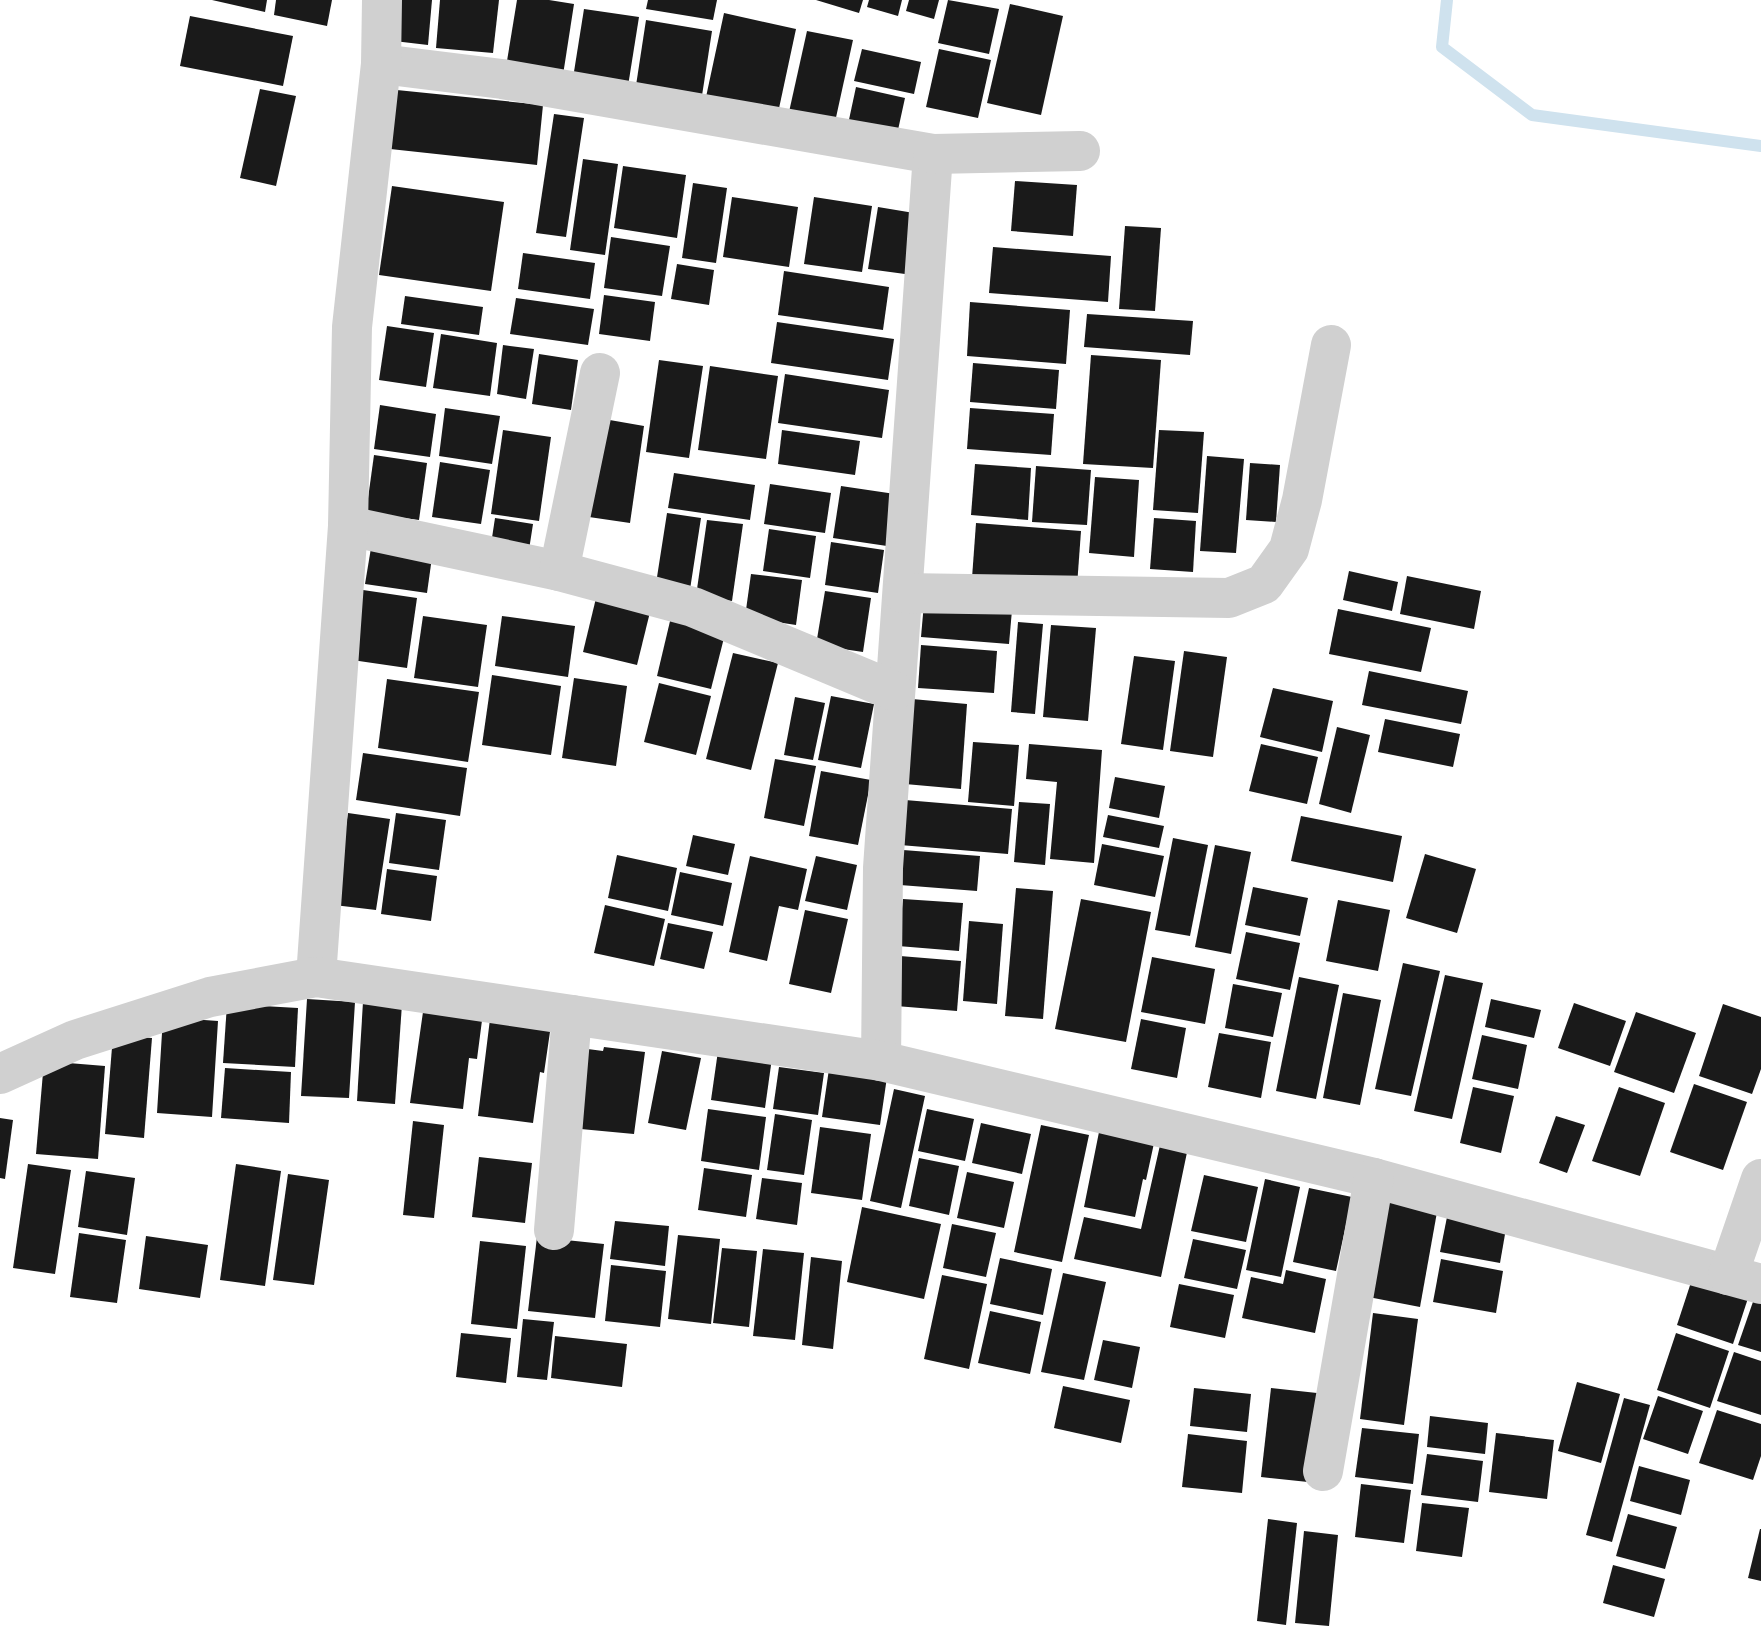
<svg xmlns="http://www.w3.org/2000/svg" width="1761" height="1635" viewBox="0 0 1761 1635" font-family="Barlow,sans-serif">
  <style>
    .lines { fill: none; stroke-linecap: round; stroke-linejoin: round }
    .stream { stroke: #cfe2ee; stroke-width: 12 }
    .building { fill: #1a1a1a }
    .minor { stroke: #d0d0d0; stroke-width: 40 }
  </style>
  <rect width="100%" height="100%" fill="#fff"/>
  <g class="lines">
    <polyline class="stream" points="1447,0 1442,47 1532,115 1761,146"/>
  </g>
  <g class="building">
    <polygon points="212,0 267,0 265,12"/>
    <polygon points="276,0 332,0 327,26 274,15"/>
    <polygon points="398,0 432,0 428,45 394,41"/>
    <polygon points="440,0 499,0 493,53 436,48"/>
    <polygon points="517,0 549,0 574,4 563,75 506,67"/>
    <polygon points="648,0 717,0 713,20 646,9"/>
    <polygon points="816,0 863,0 859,13"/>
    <polygon points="869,0 902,0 898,16 867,7"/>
    <polygon points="909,0 939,0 934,19 906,11"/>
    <polygon points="948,0 999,9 989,54 938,43"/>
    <polygon points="1010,4 1063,16 1041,115 987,103"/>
    <polygon points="584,9 639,17 628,86 573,78"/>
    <polygon points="724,13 796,29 778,113 706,97"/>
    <polygon points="190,16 293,36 283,86 180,66"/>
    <polygon points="646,20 712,31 701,102 635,92"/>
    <polygon points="807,31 853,40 835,122 789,112"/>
    <polygon points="862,49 921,62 914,94 854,81"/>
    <polygon points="939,49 991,60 978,118 926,107"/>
    <polygon points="856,87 905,98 896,139 847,129"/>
    <polygon points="260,89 296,96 276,186 240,178"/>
    <polygon points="387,89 543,105 537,165 381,148"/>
    <polygon points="554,114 584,118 566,237 536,233"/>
    <polygon points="583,159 618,164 605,255 570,250"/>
    <polygon points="623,166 686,175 677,238 614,228"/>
    <polygon points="1015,181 1077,185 1073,236 1011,231"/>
    <polygon points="693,183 727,188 716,263 682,258"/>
    <polygon points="392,186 504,202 491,291 379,275"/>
    <polygon points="732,197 798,207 789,267 723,257"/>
    <polygon points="814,197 872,206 862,272 804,264"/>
    <polygon points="878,207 914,213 905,274 868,269"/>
    <polygon points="1125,226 1161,228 1155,311 1119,309"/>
    <polygon points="611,237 670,246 662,296 604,288"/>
    <polygon points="993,247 1111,256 1108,302 989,293"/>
    <polygon points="523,253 595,263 590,299 518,289"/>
    <polygon points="677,264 714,270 709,305 671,299"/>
    <polygon points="784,271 889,287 883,330 778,315"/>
    <polygon points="604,295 655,302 650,341 599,334"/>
    <polygon points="405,296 483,307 479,335 401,324"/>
    <polygon points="516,298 594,309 588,345 510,334"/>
    <polygon points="970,302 1070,310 1066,364 967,356"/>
    <polygon points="1087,314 1193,321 1190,355 1084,347"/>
    <polygon points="777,322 894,339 888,380 771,363"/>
    <polygon points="387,326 434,333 426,387 379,380"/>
    <polygon points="441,334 497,343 490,396 433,388"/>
    <polygon points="503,345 534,349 526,399 497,394"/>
    <polygon points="539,354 578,360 571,410 532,404"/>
    <polygon points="1091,355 1161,360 1153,468 1083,464"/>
    <polygon points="659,360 703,366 689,458 646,452"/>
    <polygon points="973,363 1059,370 1056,409 970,402"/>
    <polygon points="710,366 778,376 766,459 698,450"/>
    <polygon points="785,374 889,390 882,438 778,423"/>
    <polygon points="380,405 436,414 430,457 374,449"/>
    <polygon points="445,408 500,416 492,464 439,456"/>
    <polygon points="970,408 1054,414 1051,455 967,449"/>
    <polygon points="604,419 644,426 630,523 589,517"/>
    <polygon points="503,430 551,437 539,521 491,514"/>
    <polygon points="782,430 860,441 855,475 778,464"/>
    <polygon points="1159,430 1204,432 1198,513 1153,510"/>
    <polygon points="374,455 427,463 419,520 366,513"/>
    <polygon points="1207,456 1244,459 1236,553 1200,551"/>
    <polygon points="440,462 490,470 481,524 432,517"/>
    <polygon points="1250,463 1280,465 1276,522 1246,520"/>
    <polygon points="975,464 1031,468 1028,520 971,515"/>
    <polygon points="1036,466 1091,470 1087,525 1032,522"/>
    <polygon points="674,473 755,485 750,520 668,508"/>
    <polygon points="1095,477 1139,480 1134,557 1089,553"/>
    <polygon points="770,484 831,493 825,533 764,524"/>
    <polygon points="841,486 895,494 887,546 833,538"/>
    <polygon points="667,513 701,518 689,596 655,590"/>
    <polygon points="495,518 533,524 528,556 490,551"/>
    <polygon points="1154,518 1196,521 1193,572 1150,569"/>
    <polygon points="707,520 743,524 732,601 696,596"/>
    <polygon points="976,523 1081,531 1077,586 972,578"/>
    <polygon points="769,529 816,536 810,578 763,571"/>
    <polygon points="372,542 433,550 427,593 365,584"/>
    <polygon points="831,542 884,550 878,593 825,585"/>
    <polygon points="1349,571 1398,582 1392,611 1343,600"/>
    <polygon points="751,574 802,580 796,625 745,617"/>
    <polygon points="1407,576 1481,591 1474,629 1400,614"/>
    <polygon points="363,590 417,598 407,668 352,660"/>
    <polygon points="825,591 871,598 863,652 816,645"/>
    <polygon points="597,594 651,608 637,665 583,652"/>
    <polygon points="924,603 1012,610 1009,644 921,637"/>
    <polygon points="1338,609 1431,628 1421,672 1329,654"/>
    <polygon points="423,616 487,625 478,687 414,678"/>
    <polygon points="502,616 575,626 568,677 495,666"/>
    <polygon points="671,617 726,630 711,689 657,676"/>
    <polygon points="1018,622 1043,624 1035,714 1011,712"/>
    <polygon points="1051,625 1096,628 1088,721 1043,717"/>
    <polygon points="921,645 997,651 994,693 918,688"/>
    <polygon points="1184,651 1227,657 1213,757 1170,751"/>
    <polygon points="733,653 778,663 751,770 706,759"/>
    <polygon points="1134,656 1175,661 1163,750 1121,744"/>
    <polygon points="1369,671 1468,691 1461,724 1362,705"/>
    <polygon points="492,675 561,686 551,755 482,745"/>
    <polygon points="574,678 627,686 616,766 562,758"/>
    <polygon points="387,679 479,692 468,762 378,748"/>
    <polygon points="659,683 711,696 696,755 644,742"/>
    <polygon points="1273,688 1333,701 1322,752 1260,737"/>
    <polygon points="831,696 874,704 861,768 818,760"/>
    <polygon points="795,697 825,703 813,760 784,755"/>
    <polygon points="912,699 967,704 961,789 905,784"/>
    <polygon points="1385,719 1460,734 1453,767 1378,752"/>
    <polygon points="1337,727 1370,735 1351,813 1319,804"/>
    <polygon points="973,742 1019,745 1014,806 968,802"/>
    <polygon points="1029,744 1102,750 1094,863 1050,859 1057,782 1026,779"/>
    <polygon points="1261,744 1318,757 1307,804 1249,791"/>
    <polygon points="363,753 467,768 460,816 356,800"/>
    <polygon points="775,759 816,766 804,826 764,818"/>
    <polygon points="821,771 871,780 858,845 809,836"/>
    <polygon points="1115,777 1165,786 1159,818 1109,808"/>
    <polygon points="905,800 1012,809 1008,854 900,845"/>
    <polygon points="1019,802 1050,804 1045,865 1014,862"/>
    <polygon points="348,813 390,819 376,910 334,905"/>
    <polygon points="396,813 446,820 439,870 389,863"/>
    <polygon points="1108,815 1164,826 1159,848 1103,837"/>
    <polygon points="1301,816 1402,836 1393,882 1291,861"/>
    <polygon points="693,835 735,844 728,875 686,866"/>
    <polygon points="1173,838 1208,845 1190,936 1155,930"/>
    <polygon points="1102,844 1164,856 1155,897 1094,885"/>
    <polygon points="1215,845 1251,852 1231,954 1195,947"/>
    <polygon points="903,850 980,856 977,891 900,885"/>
    <polygon points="1425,854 1476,869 1457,933 1406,918"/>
    <polygon points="617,855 677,868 668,911 608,898"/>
    <polygon points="750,856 807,869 798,910 779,906 767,961 729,952"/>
    <polygon points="816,856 857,865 847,910 805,901"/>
    <polygon points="387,869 437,876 431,921 381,914"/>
    <polygon points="680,872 732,883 723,926 671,915"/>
    <polygon points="1253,887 1308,898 1300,936 1245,925"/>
    <polygon points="1016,888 1053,891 1043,1019 1005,1016"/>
    <polygon points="903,899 963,903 959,951 898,946"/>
    <polygon points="1081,899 1151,912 1126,1042 1055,1029"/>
    <polygon points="1338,900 1390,910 1378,971 1326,961"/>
    <polygon points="605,905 665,919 654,966 594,953"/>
    <polygon points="805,910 848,919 831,993 789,984"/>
    <polygon points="969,921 1003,924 997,1004 963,1001"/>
    <polygon points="668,923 713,932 704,969 660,959"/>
    <polygon points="1246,932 1300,943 1290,990 1236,979"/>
    <polygon points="900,956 961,961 957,1011 896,1006"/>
    <polygon points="1152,957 1215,969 1205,1024 1141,1012"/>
    <polygon points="1403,963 1440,971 1411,1096 1375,1089"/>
    <polygon points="1445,975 1483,983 1452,1119 1414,1111"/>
    <polygon points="1299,977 1339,985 1316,1099 1276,1091"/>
    <polygon points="1233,984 1282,993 1273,1037 1225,1028"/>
    <polygon points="1343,993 1381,1000 1360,1105 1323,1098"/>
    <polygon points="425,998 484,1005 477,1059 469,1058 463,1109 410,1103"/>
    <polygon points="307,999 355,1002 349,1098 301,1096"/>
    <polygon points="1491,999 1541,1010 1534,1038 1485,1027"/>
    <polygon points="363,1002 402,1004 395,1104 357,1101"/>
    <polygon points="1574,1003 1626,1021 1610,1066 1558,1048"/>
    <polygon points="227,1004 298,1008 295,1067 223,1063"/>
    <polygon points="1723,1004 1761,1017 1761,1069 1752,1094 1699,1076"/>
    <polygon points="491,1011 552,1018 544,1073 540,1072 533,1123 478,1116"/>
    <polygon points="1636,1012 1696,1033 1674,1093 1614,1072"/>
    <polygon points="163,1017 218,1021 212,1117 157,1113"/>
    <polygon points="1141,1019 1186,1028 1177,1078 1131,1069"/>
    <polygon points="1219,1033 1271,1042 1261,1098 1208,1087"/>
    <polygon points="113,1035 152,1038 144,1138 105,1134"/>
    <polygon points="1482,1035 1527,1045 1518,1089 1472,1079"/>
    <polygon points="604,1047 645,1052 634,1134 570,1128 580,1048 603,1051"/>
    <polygon points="662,1051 701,1058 686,1130 648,1123"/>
    <polygon points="718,1051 772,1058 765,1108 711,1100"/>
    <polygon points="44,1061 105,1066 98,1159 36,1154"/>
    <polygon points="779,1067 824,1073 818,1115 773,1109"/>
    <polygon points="225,1068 291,1072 289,1123 221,1118"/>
    <polygon points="829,1069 887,1077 880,1125 822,1117"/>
    <polygon points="1694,1084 1747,1102 1723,1170 1670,1152"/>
    <polygon points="1473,1087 1514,1096 1501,1153 1460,1143"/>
    <polygon points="1619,1087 1665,1103 1640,1176 1592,1161"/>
    <polygon points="894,1089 925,1096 901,1208 870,1201"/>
    <polygon points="708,1109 766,1117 759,1170 701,1161"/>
    <polygon points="927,1109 974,1119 965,1161 918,1151"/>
    <polygon points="775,1114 812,1120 804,1175 767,1170"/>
    <polygon points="1556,1116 1585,1125 1567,1173 1539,1163"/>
    <polygon points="0,1118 13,1120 5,1179 0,1178"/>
    <polygon points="413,1121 444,1125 434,1218 403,1215"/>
    <polygon points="1101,1122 1156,1134 1146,1180 1143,1179 1135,1217 1084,1207"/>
    <polygon points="981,1123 1031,1134 1022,1174 972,1163"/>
    <polygon points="1041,1125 1089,1135 1062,1262 1014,1252"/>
    <polygon points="820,1127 871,1134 862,1200 811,1193"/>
    <polygon points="1163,1132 1190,1138 1161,1277 1074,1259 1084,1217 1141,1229"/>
    <polygon points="479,1157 532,1163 525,1223 472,1217"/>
    <polygon points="919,1158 959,1166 949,1215 909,1206"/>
    <polygon points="28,1164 71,1170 55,1274 13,1268"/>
    <polygon points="236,1164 281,1171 265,1286 220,1280"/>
    <polygon points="704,1168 752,1175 746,1217 698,1210"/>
    <polygon points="86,1171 135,1178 127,1235 78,1227"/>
    <polygon points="967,1172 1014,1182 1004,1228 957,1218"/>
    <polygon points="288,1174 329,1180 314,1285 273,1280"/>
    <polygon points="1204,1175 1258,1187 1246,1242 1191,1231"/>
    <polygon points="762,1178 802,1183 797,1225 756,1219"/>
    <polygon points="1265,1179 1300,1187 1281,1277 1246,1270"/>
    <polygon points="1309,1188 1352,1197 1336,1271 1293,1262"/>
    <polygon points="1378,1190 1439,1201 1420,1307 1358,1295"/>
    <polygon points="862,1207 941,1224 924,1299 847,1282"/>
    <polygon points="1449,1207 1508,1217 1500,1263 1440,1252"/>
    <polygon points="615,1221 669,1226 665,1266 610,1259"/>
    <polygon points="952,1224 996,1233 986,1277 943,1268"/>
    <polygon points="79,1233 126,1240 117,1303 70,1297"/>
    <polygon points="678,1235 720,1239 711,1324 668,1319"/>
    <polygon points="146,1236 208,1245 200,1298 139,1289"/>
    <polygon points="537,1237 604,1244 595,1318 528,1311"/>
    <polygon points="1193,1239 1246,1250 1237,1289 1184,1278"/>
    <polygon points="480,1241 526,1246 517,1329 471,1324"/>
    <polygon points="722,1248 757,1251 749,1327 713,1323"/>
    <polygon points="763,1249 804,1253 795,1340 753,1336"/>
    <polygon points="811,1257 842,1261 833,1349 802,1345"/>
    <polygon points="1000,1258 1052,1269 1043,1315 990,1304"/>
    <polygon points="1441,1259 1503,1271 1496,1313 1433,1302"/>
    <polygon points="611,1265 666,1271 660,1327 605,1321"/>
    <polygon points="1696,1267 1752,1286 1733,1344 1677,1325"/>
    <polygon points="1286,1270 1326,1279 1315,1333 1242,1318 1251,1277 1283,1284"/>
    <polygon points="1063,1273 1106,1282 1084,1380 1041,1372"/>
    <polygon points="942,1275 987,1284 969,1369 924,1359"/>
    <polygon points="1179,1284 1234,1295 1225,1338 1170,1327"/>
    <polygon points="1755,1296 1761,1298 1761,1352 1738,1345"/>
    <polygon points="990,1311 1041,1322 1030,1374 978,1363"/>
    <polygon points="1373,1313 1418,1319 1404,1425 1360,1419"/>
    <polygon points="523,1319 554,1322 547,1380 517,1377"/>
    <polygon points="461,1333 511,1338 506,1383 456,1377"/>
    <polygon points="1676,1333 1729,1351 1710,1408 1657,1390"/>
    <polygon points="555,1336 627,1344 622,1387 551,1378"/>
    <polygon points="1103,1340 1140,1347 1132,1388 1094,1380"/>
    <polygon points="1734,1352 1761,1361 1761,1415 1717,1401"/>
    <polygon points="1577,1382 1620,1394 1601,1463 1558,1451"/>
    <polygon points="1063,1386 1130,1400 1121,1443 1054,1428"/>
    <polygon points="1194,1388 1251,1394 1247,1432 1190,1426"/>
    <polygon points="1271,1388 1317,1393 1308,1482 1261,1477"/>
    <polygon points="1658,1396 1703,1411 1688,1454 1643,1439"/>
    <polygon points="1624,1398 1650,1405 1612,1542 1586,1535"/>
    <polygon points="1717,1410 1761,1424 1761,1456 1753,1480 1699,1463"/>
    <polygon points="1430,1416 1488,1423 1485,1454 1427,1447"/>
    <polygon points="1362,1428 1419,1434 1413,1484 1355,1477"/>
    <polygon points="1496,1433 1554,1440 1547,1499 1489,1492"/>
    <polygon points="1188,1434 1247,1441 1242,1493 1182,1487"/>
    <polygon points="1427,1454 1483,1461 1478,1502 1421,1495"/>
    <polygon points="1639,1466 1690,1480 1681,1515 1630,1501"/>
    <polygon points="1361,1484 1411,1490 1404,1543 1355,1537"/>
    <polygon points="1422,1503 1469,1508 1462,1557 1416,1551"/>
    <polygon points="1628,1514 1677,1527 1665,1569 1616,1556"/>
    <polygon points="1268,1519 1297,1523 1286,1625 1257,1621"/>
    <polygon points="1760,1529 1761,1529 1761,1581 1748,1578"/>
    <polygon points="1304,1531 1338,1535 1329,1626 1295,1623"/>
    <polygon points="1613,1565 1665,1579 1654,1617 1603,1603"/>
  </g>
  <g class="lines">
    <g class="minor">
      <polyline points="381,64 502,79 933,154 883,868 881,1061"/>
      <polyline points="933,154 1080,151"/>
      <polyline points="348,526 559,571 693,607 894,691"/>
      <polyline points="559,571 600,373"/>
      <polyline points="903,593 1229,598 1264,584 1289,549 1302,500 1331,345"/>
      <polyline points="316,977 348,526 352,327 381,64 382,0"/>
      <polyline points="0,1074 75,1040 210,997 316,977 881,1061 1374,1178 1761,1284"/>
      <polyline points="554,1230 572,1015"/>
      <polyline points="1728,1275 1761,1179"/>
      <polyline points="1323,1471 1374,1178"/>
    </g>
  </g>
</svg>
